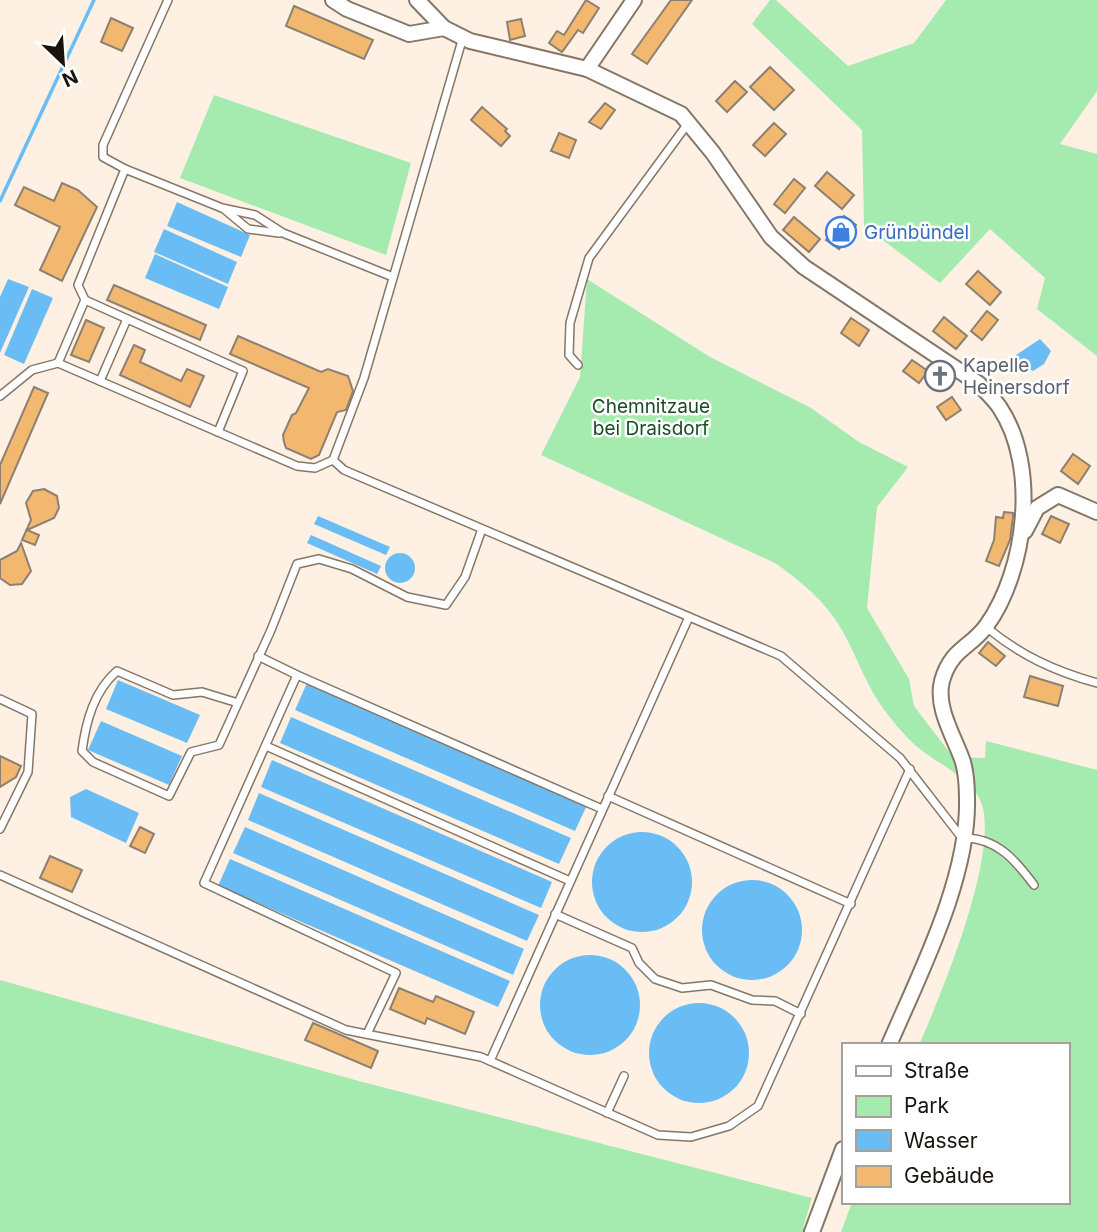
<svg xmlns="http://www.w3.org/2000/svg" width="1097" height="1232" viewBox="0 0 1097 1232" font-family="Inter,sans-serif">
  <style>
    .green { fill: #a5eaae }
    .water { fill: #6abdf4 }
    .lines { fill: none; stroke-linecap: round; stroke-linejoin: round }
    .stream { stroke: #6abdf4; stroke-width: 3.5 }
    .building { fill: #f3b86f; stroke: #8e8071; stroke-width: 2 }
    .lane-casing { stroke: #847768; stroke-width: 10 }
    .street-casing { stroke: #847768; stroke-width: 18 }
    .lane { stroke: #fff; stroke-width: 7 }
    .street { stroke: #fff; stroke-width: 14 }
    .labels { text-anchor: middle; stroke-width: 5; stroke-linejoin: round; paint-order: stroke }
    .shop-label { font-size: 19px; fill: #366cbe; stroke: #fff; text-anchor: start }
    .worship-label { font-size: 19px; fill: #5b616d; stroke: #fff; text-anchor: start }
    .park-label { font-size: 19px; fill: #194c24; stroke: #fff }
  </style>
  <rect width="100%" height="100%" fill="#fef1e4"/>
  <g class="green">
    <polygon points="770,0 776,0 848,66 914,43 946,0 1097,0 1097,91 1060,144 1097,154 1097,356 1037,309 1045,278 990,229 940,283 864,226 862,130 752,24"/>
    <polygon points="214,95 411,163 386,255 180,178"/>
    <path d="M 587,279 L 710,357 L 811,408 L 859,442 L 908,467 L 877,507 L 867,608 L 909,679 L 914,706 L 953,757 L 985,758 L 986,741 L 1097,770 L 1097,1232 L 841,1232 L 852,1202 L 1067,1202 L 1067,1045 L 919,1045 C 940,997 1006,841 978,796 C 963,773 936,763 916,746 C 902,733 889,717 878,701 C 864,679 855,653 842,630 C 825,601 802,582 775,563 L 541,455 L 580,377 Z"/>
    <polygon points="0,980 355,1080 812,1198 803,1228 821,1232 0,1232"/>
  </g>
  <g class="water">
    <polygon points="177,202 250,235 241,257 167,226"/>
    <polygon points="164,229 237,262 228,284 154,252"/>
    <polygon points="155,254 228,287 219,309 145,278"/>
    <polygon points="8,279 29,287 0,353 0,297"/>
    <polygon points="32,289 53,298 24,364 4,355"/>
    <polygon points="1040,339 1051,351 1044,364 1033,371 1021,366 1015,360 1016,355"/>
    <polygon points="318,516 390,547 386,555 314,524"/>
    <polygon points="311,535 381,566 377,574 307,543"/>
    <circle cx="400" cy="568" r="15"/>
    <polygon points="118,680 200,715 187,743 106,709"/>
    <polygon points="307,683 587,805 575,831 295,710"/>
    <polygon points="291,717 571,838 559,864 280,743"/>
    <polygon points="101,721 182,756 169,785 88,750"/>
    <polygon points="272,760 552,882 541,908 261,787"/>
    <polygon points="86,789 139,813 126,843 71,817 70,797"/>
    <polygon points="259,793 539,915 527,941 248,820"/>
    <polygon points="245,827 524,949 513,975 233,853"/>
    <circle cx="642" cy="882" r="50"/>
    <polygon points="230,859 510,981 498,1007 218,886"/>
    <circle cx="752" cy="930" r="50"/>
    <circle cx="590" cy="1005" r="50"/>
    <circle cx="699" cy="1053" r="50"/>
  </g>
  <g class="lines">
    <polyline class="stream" points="0,201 94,0"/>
  </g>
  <g class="building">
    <polygon points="586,0 599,8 583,33 578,30 562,52 549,43 557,31 564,35"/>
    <polygon points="671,0 692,0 647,64 632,54"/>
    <polygon points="294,6 373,40 364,59 286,26"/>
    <polygon points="111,18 133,28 122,51 101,42"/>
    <polygon points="521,19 525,36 510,40 507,22"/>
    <polygon points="770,67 794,90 774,110 750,87"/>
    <polygon points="735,81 747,92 727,112 716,101"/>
    <polygon points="605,103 615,110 601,129 589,122"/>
    <polygon points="482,107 507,129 505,131 510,136 501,146 471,120"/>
    <polygon points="774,123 786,134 765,156 753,145"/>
    <polygon points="559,133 576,140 569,158 551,151"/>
    <polygon points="827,172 854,195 842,209 815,186"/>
    <polygon points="794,179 805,188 785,213 774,204"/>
    <polygon points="62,183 78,190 97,207 62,281 40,270 60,227 15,205 24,187 54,201"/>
    <polygon points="844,216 856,225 839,249 826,240"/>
    <polygon points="794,217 820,239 809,252 783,230"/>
    <polygon points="978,271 1001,292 990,305 966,284"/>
    <polygon points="114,285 206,325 200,340 107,300"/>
    <polygon points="987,311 998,320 982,340 971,331"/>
    <polygon points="944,317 967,336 956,349 933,331"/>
    <polygon points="851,318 869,330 859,346 841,333"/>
    <polygon points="86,320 104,328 89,362 71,355"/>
    <polygon points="238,336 321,372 328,369 348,376 353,391 346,410 337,412 319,455 311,459 286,448 284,442 283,435 292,415 296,413 309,388 230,354"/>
    <polygon points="134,345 145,350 140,362 181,381 187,369 204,376 190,407 120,375"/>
    <polygon points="912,360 928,371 919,383 903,371"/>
    <polygon points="34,387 48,393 0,504 0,465"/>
    <polygon points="952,397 961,410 946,420 937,407"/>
    <polygon points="1073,454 1090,466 1078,484 1061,471"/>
    <polygon points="44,489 57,496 59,508 54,518 27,530 39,535 35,545 22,540 31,520 26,503 33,491"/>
    <polygon points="1004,512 1013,513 1013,517 1010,540 999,566 986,561 994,540 996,517 1003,518"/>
    <polygon points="1051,516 1069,524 1060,543 1042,534"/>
    <polygon points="21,543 31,571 22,584 10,585 0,578 0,560 17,551"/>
    <polygon points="988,642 1005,656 996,666 979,653"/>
    <polygon points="1030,676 1063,686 1058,706 1024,697"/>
    <polygon points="0,756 21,766 16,777 0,787"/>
    <polygon points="140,827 154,834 145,853 130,846"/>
    <polygon points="50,856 82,870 72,892 40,878"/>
    <polygon points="399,988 433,1002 436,996 474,1012 465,1034 427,1018 425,1024 390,1009"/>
    <polygon points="313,1023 378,1051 371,1068 305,1040"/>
  </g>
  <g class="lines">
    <g class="lane-casing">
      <g id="lane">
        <path d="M 463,37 L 364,378 L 333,460 L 344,470 L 781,656 L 900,758 L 962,838 C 997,837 1016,861 1034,885"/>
        <polyline points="125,169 222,208 255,215 283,233 393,277"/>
        <polyline points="224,209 248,229 279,233"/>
        <polyline points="85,300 243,371 218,432"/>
        <polyline points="58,363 85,300 78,285 125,169 103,157 103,145 168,0"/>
        <polyline points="578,365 569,355 570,323 589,258 689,122"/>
        <polyline points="100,381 127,319"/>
        <polyline points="0,396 32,370 58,363 297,466 315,468 333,460"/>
        <path d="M 986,627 C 1020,655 1054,671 1097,683"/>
        <polyline points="258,656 297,675 204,883 396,973 367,1034"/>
        <polyline points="297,675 602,809"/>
        <polyline points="0,699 32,714 28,772 0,829"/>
        <path d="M 238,703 L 202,692 L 173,695 L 117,671 C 94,691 86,721 82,751 L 93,762 L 169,796 L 191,752 L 219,745 L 271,630 L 297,564 L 319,559 L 352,569 L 407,597 L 446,605 L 465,577 L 482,529"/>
        <polyline points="266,746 570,881"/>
        <polyline points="608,796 851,904"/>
        <polyline points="0,875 346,1030 481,1057 658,1135 691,1137 729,1126 758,1106 910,769"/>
        <polyline points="555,914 632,948 639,963 655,979 682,988 711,985 752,1000 775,1001 801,1014"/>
        <polyline points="490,1061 689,617"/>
        <polyline points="607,1113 624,1076"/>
      </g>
    </g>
    <g class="street-casing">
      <g id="street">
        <polyline points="333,0 347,9 409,34 444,28"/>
        <path d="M 417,0 L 444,28 L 470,41 L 587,69 L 681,114 L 713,153 L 771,237 L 804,267 L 979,384 C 986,392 995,400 1000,408 C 1039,467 1026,570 987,625 C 971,648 951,648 942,681 C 935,708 955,738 963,762 C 966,773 967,788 967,799 C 969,878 920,973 889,1045"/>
        <polyline points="587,69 634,0"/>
        <polyline points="1025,531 1037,508 1058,495 1097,512"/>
        <polyline points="812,1232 843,1149"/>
      </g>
    </g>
    <use href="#lane" class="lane"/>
    <use href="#street" class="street"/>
  </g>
  <defs>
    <g id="shop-ring" transform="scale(1.575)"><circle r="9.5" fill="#fff" stroke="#3f7fe0" stroke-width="1.5"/><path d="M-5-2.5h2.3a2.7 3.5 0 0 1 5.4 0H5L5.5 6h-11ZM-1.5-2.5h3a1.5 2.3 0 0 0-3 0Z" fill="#3f7fe0"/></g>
    <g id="church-ring" transform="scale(1.575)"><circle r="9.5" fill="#fff" stroke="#6b7280" stroke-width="1.5"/><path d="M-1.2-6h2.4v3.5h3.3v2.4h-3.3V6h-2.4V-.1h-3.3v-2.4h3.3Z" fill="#6b7280"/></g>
  </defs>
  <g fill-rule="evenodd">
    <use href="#shop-ring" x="841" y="232"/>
    <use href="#church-ring" x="940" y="376"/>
  </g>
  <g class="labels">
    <g class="shop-label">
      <text x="864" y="239">Grünbündel</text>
    </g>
    <g class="worship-label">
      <text x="963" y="372">Kapelle<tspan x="963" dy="22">Heinersdorf</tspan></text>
    </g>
    <g class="park-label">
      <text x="651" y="413">Chemnitzaue<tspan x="651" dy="22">bei Draisdorf</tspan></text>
    </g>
  </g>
  <rect x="842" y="1043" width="228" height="161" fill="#ffffff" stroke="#a3a19e" stroke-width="2"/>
  <rect x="856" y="1066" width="35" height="10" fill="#ffffff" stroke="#a3a19e" stroke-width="2"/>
  <text x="904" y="1078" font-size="21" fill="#18130d">Straße</text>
  <rect x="856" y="1096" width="35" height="21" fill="#a5eaae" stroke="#a3a19e" stroke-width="2"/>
  <text x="904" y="1113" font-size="21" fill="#18130d">Park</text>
  <rect x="856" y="1130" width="35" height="21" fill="#6abdf4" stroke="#a3a19e" stroke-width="2"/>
  <text x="904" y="1148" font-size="21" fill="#18130d">Wasser</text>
  <rect x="856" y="1166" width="35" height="21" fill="#f3b86f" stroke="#a3a19e" stroke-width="2"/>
  <text x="904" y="1183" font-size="21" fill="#18130d">Gebäude</text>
  <g transform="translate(63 63) rotate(155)" stroke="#ffffff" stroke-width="5" paint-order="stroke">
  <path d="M0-5L12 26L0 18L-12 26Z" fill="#18130d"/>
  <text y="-10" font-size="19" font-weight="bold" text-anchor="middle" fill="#18130d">N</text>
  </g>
</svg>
